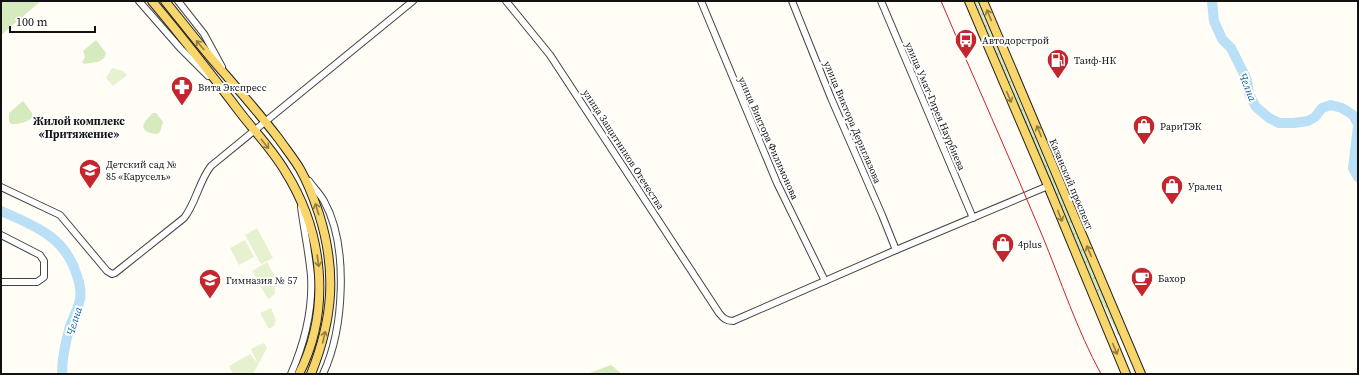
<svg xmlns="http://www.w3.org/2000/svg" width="1359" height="375" viewBox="0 0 1359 375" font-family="'Source Serif 4',serif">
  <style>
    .grass { fill: url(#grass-dots) }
    .park { fill: #d5ebbd }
    .pitch { fill: #e6f2cf }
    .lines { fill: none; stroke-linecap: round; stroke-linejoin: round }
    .river { stroke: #b9e0f7; stroke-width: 10 }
    .minor-casing { stroke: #444; stroke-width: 8 }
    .major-casing { stroke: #222; stroke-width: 10 }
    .minor { stroke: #fff; stroke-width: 6 }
    .major { stroke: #f9d66b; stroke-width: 8 }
    .tram { stroke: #c4262e; stroke-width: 1 }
    .oneway { stroke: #917d42 }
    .labels { text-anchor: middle; stroke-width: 4; stroke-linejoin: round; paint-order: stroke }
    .poi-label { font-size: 10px; fill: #111; stroke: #fff; text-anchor: start }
    .street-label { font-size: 10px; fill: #111; stroke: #fff }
    .water-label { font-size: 11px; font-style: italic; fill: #1768a6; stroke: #fff }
    .neighbourhood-label { font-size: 11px; font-weight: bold; fill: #111; stroke: #fff }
  </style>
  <defs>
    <pattern id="grass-dots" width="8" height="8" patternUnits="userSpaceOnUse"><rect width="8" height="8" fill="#d5ebbd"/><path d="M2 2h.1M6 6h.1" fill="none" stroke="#b6c8a1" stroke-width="1.8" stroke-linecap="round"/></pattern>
  </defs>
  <rect width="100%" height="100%" fill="#fffdf5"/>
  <polygon class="grass" points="974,1 977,1 1119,334 1118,335 1101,300"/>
  <g class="park">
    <polygon points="1,1 41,1 1,35"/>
    <path d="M 96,40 L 106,53 C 104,64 92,62 84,64 L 82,62 L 85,57 L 83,51 Z"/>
    <path d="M 23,101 L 32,113 L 33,117 C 28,122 17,125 11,124 L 9,121 L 9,113 Z"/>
    <path d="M 153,113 L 156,113 L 163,122 L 160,132 L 157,134 C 137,132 142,123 153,113 Z"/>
    <polygon points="611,365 622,374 587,374"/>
  </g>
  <g class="pitch">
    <polygon points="112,68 123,71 127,75 113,86 106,78"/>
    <polygon points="257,228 273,258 261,264 245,235"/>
    <polygon points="245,240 254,257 239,265 230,248"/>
    <polygon points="267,262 274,275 275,294 268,299 252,271"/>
    <polygon points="271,308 276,320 274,326 269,329 260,313"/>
    <polygon points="264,343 267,348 253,374 233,374 229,366 250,354 258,364 251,349"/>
  </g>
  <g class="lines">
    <g class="river">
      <polyline points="1212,1 1214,21 1222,39 1231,48 1247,80 1249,94 1256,107 1269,118 1279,123 1294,123 1308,121 1315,117 1322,108 1331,105 1342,108 1353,115 1358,124"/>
      <polyline points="1358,127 1353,168 1358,177"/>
      <path d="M 1,211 C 35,226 66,237 77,276 C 80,283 82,295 79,303 C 77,311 73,318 70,326 C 66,340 62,358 62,374"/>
    </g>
    <g class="minor-casing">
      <g id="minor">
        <polyline points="139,1 181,49 208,76"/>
        <polyline points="178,1 204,34 222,67"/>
        <path d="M 506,1 L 550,55 L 719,313 C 723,318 726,321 733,321 L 896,250 L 1048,186"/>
        <polyline points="701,1 777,183 825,281"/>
        <polyline points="792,1 831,98 882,215 896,250"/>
        <polyline points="881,1 973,218"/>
        <path d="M 309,181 C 314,188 320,194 324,201 C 349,246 344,329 323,374"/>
        <path d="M 1,187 L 60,215 L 107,271 L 112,274 L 115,273 L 184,218 C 196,203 199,181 211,166 L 413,1"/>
        <polyline points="1,235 40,255 44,261 44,277 37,282 1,282"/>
        <path d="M 291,374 C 304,344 313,310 311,276 C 309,253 304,230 301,207"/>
      </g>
    </g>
    <g class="major-casing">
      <g id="major">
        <path d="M 152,1 C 182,37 211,74 239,111 C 254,131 272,149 285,171 C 323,231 332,309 299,374"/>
        <path d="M 165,1 C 182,22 199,44 217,65 C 238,89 259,113 279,139 C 286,149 294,159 300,169 C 308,183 314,199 319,214 C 337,271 333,319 311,374"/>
        <polyline points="969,1 1048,186 1126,374"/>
        <polyline points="983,1 1141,374"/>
      </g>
    </g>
    <use href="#minor" class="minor"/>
    <use href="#major" class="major"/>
    <path class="tram" d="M 941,1 C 974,79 1009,156 1042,235 C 1061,281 1077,330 1101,374"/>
  </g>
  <defs><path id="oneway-shaft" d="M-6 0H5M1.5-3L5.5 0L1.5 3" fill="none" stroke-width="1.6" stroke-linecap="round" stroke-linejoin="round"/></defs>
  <g class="oneway">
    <use href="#oneway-shaft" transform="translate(989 15) rotate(-113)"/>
    <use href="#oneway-shaft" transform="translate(200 45) rotate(-130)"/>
    <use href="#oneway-shaft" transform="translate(1009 97) rotate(67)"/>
    <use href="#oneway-shaft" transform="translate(1039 131) rotate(-112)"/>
    <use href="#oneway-shaft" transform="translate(265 144) rotate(52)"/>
    <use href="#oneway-shaft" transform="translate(317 209) rotate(-107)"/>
    <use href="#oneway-shaft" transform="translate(1060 216) rotate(68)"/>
    <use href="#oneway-shaft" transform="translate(1089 251) rotate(-113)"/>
    <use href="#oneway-shaft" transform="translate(318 261) rotate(82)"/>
    <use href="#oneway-shaft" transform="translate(324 337) rotate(-77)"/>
    <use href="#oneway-shaft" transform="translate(1115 349) rotate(67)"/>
  </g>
  <defs>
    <g id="bus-pin" transform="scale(1.15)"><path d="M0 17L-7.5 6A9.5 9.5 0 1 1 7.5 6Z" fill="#c4262e" stroke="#fff"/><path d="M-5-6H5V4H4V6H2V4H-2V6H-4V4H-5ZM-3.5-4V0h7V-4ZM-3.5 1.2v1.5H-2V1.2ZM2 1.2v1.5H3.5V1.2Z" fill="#fff"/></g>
    <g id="fuel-pin" transform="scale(1.15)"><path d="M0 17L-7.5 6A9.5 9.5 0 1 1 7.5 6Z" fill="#c4262e" stroke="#fff"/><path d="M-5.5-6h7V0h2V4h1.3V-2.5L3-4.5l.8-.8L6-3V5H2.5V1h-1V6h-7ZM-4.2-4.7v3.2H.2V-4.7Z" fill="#fff"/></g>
    <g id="pharmacy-pin" transform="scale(1.15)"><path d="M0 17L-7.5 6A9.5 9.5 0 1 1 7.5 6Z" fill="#c4262e" stroke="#fff"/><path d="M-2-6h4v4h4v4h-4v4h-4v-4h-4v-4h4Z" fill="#fff"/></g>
    <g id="shop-pin" transform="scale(1.15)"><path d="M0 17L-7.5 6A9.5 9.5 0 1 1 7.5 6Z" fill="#c4262e" stroke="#fff"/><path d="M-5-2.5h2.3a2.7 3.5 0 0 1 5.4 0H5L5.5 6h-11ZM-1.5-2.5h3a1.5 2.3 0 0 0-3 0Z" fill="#fff"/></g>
    <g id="school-pin" transform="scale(1.15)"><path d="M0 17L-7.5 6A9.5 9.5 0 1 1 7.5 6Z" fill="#c4262e" stroke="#fff"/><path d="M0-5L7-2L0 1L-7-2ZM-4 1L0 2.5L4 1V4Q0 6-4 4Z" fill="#fff"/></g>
    <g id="cafe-pin" transform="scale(1.15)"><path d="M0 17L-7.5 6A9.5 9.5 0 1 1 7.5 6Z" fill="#c4262e" stroke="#fff"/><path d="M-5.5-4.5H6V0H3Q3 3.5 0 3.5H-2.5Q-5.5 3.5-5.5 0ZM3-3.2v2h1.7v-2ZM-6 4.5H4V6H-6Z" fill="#fff"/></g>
  </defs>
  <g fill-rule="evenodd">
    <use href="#bus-pin" x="966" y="40"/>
    <use href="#fuel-pin" x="1058" y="60"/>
    <use href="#pharmacy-pin" x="182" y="87"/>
    <use href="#shop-pin" x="1144" y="126"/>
    <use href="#school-pin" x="90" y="170"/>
    <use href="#shop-pin" x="1172" y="186"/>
    <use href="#shop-pin" x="1003" y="244"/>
    <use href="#cafe-pin" x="1142" y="278"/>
    <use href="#school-pin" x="210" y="280"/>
  </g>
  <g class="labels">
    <g class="poi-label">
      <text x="982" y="44">Автодорстрой</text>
      <text x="1074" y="64">Таиф-НК</text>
      <text x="198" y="91">Вита Экспресс</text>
      <text x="1160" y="130">РариТЭК</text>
      <text x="106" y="168">Детский сад №<tspan x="106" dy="12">85 «Карусель»</tspan></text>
      <text x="1188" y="190">Уралец</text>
      <text x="1018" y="248">4plus</text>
      <text x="1158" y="282">Бахор</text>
      <text x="226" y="284">Гимназия № 57</text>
    </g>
    <g class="street-label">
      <text transform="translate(936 106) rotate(67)" y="4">улица Умат-Гирея Наурбиева</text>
      <text transform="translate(853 122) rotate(67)" y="4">улица Виктора Дериглазова</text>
      <text transform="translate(769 138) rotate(66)" y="4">улица Виктора Филимонова</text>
      <text transform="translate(624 149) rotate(57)" y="4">улица Защитников Отечества</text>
      <text transform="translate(1072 184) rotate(67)" y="4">Казанский проспект</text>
    </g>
    <g class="water-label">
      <text transform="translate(1248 87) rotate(68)" y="4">Челна</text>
      <text transform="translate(74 321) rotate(-73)" y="4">Челна</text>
    </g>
    <g class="neighbourhood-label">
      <text x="79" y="125">Жилой комплекс<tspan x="79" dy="13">«Притяжение»</tspan></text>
    </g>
  </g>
  <rect width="1359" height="375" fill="none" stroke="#111111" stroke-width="4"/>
  <path d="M10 26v6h85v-6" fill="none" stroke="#111111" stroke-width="2"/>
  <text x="16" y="26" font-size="12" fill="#111111" stroke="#ffffff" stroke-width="3" paint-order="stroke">100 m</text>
</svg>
